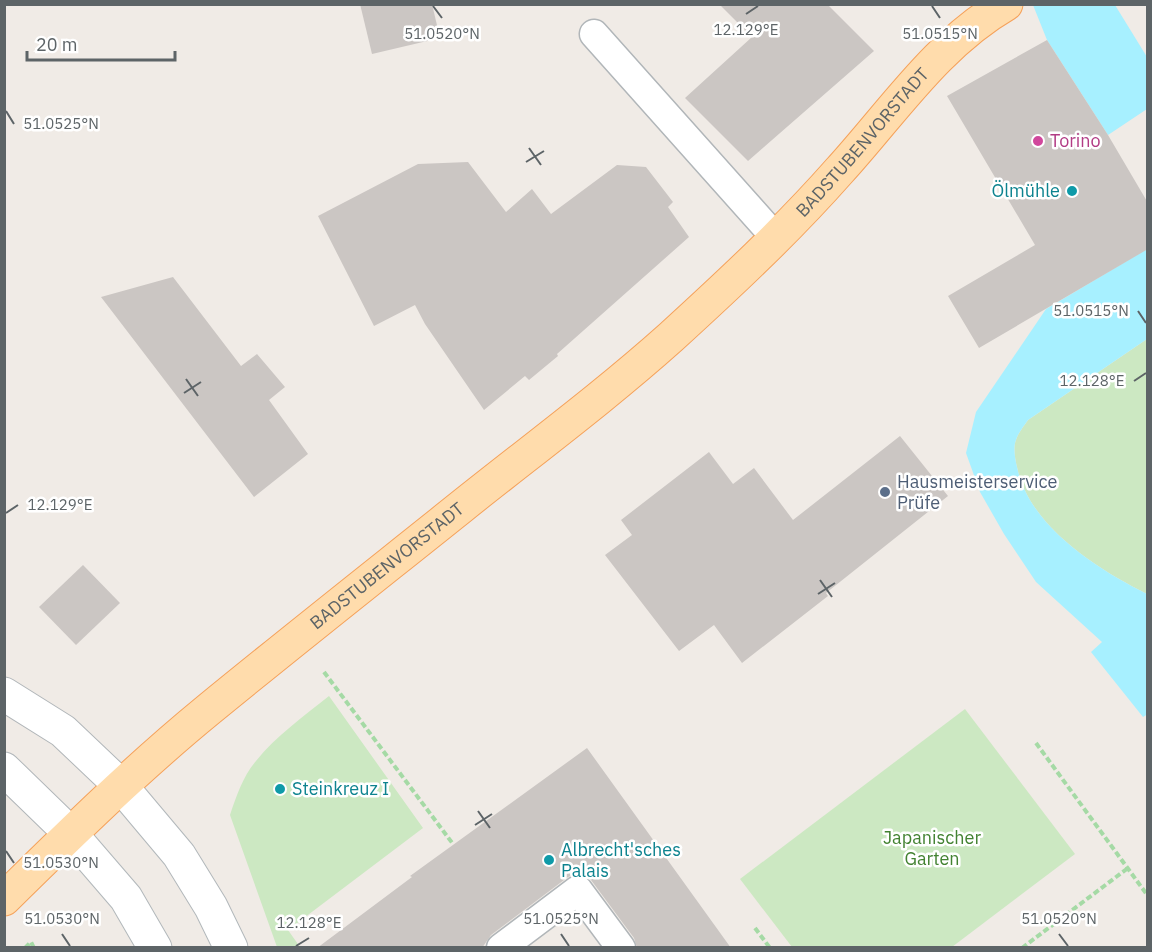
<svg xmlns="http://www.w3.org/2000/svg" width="1152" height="952" viewBox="0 0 1152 952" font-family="'IBM Plex Sans',sans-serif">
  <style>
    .green { fill: #cce8c2 }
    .water { fill: #a7f0ff }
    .building { fill: #cbc6c3 }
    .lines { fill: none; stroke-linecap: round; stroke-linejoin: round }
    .service-casing { stroke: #b1b6b9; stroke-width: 31 }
    .tertiary-casing { stroke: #b1b6b9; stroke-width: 35 }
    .secondary-casing { stroke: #b2b8bb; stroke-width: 35 }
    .primary-casing { stroke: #f5a15a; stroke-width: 35 }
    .path { stroke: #a5daa5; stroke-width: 4; stroke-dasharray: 6 3; stroke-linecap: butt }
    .service { stroke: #fff; stroke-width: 28 }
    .tertiary { stroke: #fff; stroke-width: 33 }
    .secondary { stroke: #fff; stroke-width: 33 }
    .primary { stroke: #ffdcac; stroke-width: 33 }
    .ticks { fill: none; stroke: #5d6467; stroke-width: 2 }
    .hotel-dot { fill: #d1479c; stroke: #fff; stroke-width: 2 }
    .culture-dot { fill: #0f9aa8; stroke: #fff; stroke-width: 2 }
    .service-dot { fill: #5c6f8a; stroke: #fff; stroke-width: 2 }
    .labels { text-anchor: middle; stroke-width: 5; stroke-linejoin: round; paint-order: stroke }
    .hotel-label { font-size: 18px; fill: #b23c85; stroke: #fff; text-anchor: start }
    .street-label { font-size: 18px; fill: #5d6467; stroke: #fff }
    .culture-label { font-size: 18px; fill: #0d838f; stroke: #fff; text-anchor: start }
    .service-label { font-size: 18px; fill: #4e5e75; stroke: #fff; text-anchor: start }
    .park-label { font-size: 18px; fill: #428231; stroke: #fff }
    .ticks-label { font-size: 15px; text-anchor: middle; fill: #5d6467; stroke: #fff; stroke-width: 5; stroke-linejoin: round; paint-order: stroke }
  </style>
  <rect width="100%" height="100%" fill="#f0ebe6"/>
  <g class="green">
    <path d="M 1147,339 L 1147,594 C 1097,569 1029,526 1017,467 C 1015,459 1013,447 1016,440 C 1018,433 1024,426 1028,420 Z"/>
    <path d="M 329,696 L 423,828 L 288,930 L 300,947 L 277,947 L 230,815 C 236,797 243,776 256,761 C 276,736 304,716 329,696 Z"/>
    <polygon points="965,709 1075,854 952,947 792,947 740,879"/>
  </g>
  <g class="water">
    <polygon points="1033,5 1115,5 1147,57 1147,109 1108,135 1047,40"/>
    <path d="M 1147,249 L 1147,339 L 1028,420 C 1024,426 1018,433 1016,440 C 1013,447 1015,459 1017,467 C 1029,526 1097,569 1147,594 L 1148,714 L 1143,717 L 1091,652 L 1102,642 L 1036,582 L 1004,534 L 980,492 L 966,453 L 976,412 L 1046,309 Z"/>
  </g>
  <g class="building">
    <polygon points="360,4 432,4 440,38 372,54"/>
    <polygon points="719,4 827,4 874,51 748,161 685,98 752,37"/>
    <polygon points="1047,40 1108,135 1148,203 1148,249 979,348 948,296 1035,245 947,96"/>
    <polygon points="468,162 506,212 532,189 551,214 617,165 646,167 673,202 668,207 689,237 557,354 558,356 529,380 525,376 484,410 425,324 415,305 374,326 318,216 418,164"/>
    <polygon points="173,277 241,366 257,354 285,387 269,400 308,454 254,497 101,297"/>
    <polygon points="900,436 948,496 826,593 828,596 742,663 714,625 679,651 605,555 632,535 621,520 709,452 733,484 754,468 793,520"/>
    <polygon points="83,565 120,603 76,645 39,607"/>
    <polygon points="587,748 731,948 637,948 634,938 591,880 585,875 577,874 568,877 491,935 482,948 317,948 412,877 410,876"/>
  </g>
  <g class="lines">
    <g class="service-casing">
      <g id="service">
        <polyline points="594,34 776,238"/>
        <polyline points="501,948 578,890 621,948"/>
      </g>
    </g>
    <g class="tertiary-casing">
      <g id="tertiary">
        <polyline points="4,694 63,731 121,786"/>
        <polyline points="4,769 70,833"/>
      </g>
    </g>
    <g class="secondary-casing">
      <g id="secondary">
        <polyline points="121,786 179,855 211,907 231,948"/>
        <polyline points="70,833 126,898 155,948"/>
      </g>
    </g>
    <g class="primary-casing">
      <g id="primary">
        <path id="s1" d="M 4,899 C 70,834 136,769 208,710 C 291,642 376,575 461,507 C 531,451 604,397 671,337 C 729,284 787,230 839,171 C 892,113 937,44 1006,4"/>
      </g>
    </g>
    <g class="path">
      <polyline points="324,672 453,844"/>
      <polyline points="1036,743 1148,896"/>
      <polyline points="755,928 770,948"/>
      <polyline points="25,948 31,942 34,948"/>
      <polyline points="1022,948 1128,868"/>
    </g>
    <use href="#service" class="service"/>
    <use href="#tertiary" class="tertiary"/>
    <use href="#secondary" class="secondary"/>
    <use href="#primary" class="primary"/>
  </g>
  <path class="ticks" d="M 433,6 L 442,18M 932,6 L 940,18M 746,14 L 758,6M 6,111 L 14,124M 529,148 L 541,165M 526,162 L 544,151M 1138,311 L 1146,323M 186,379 L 198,396M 1134,381 L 1146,373M 184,393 L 201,382M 6,513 L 18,505M 820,580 L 832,597M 818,594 L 835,583M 478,811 L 490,828M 475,825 L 492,814M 6,851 L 14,863M 62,934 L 70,946M 561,934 L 569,946M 1059,934 L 1068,946M 296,946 L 309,938"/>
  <circle class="hotel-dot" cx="1038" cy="141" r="6"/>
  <g class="culture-dot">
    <circle cx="1072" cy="191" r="6"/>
    <circle cx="280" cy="789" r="6"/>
    <circle cx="549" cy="860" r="6"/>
  </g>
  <circle class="service-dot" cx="885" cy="492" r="6"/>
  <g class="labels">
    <g class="hotel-label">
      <text x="1050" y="147">Torino</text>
    </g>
    <g class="street-label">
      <text dy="6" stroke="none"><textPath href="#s1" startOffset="1146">BADSTUBENVORSTADT</textPath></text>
      <text dy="6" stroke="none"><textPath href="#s1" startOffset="508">BADSTUBENVORSTADT</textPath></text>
    </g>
    <g class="culture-label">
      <text x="1060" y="197" text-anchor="end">Ölmühle</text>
      <text x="292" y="795">Steinkreuz I</text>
      <text x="561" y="856">Albrecht'sches<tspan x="561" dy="21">Palais</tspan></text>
    </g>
    <g class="service-label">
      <text x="897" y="488">Hausmeisterservice<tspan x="897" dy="21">Prüfe</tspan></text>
    </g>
    <g class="park-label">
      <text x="932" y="844">Japanischer<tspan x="932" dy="21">Garten</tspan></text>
    </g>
  </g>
  <g class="ticks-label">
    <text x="746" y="35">12.129°E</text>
    <text x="442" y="39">51.0520°N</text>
    <text x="940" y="39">51.0515°N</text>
    <text x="61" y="129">51.0525°N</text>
    <text x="1091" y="316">51.0515°N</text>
    <text x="1092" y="386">12.128°E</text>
    <text x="60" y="510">12.129°E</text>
    <text x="61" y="868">51.0530°N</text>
    <text x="62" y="924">51.0530°N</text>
    <text x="561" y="924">51.0525°N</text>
    <text x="1059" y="924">51.0520°N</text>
    <text x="309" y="928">12.128°E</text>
  </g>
  <rect width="1152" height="952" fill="none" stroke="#5d6467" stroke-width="12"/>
  <path d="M27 51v9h148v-9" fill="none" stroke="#5d6467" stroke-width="3"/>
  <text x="36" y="51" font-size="18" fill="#5d6467" stroke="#ffffff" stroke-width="4.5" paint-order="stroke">20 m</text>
</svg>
